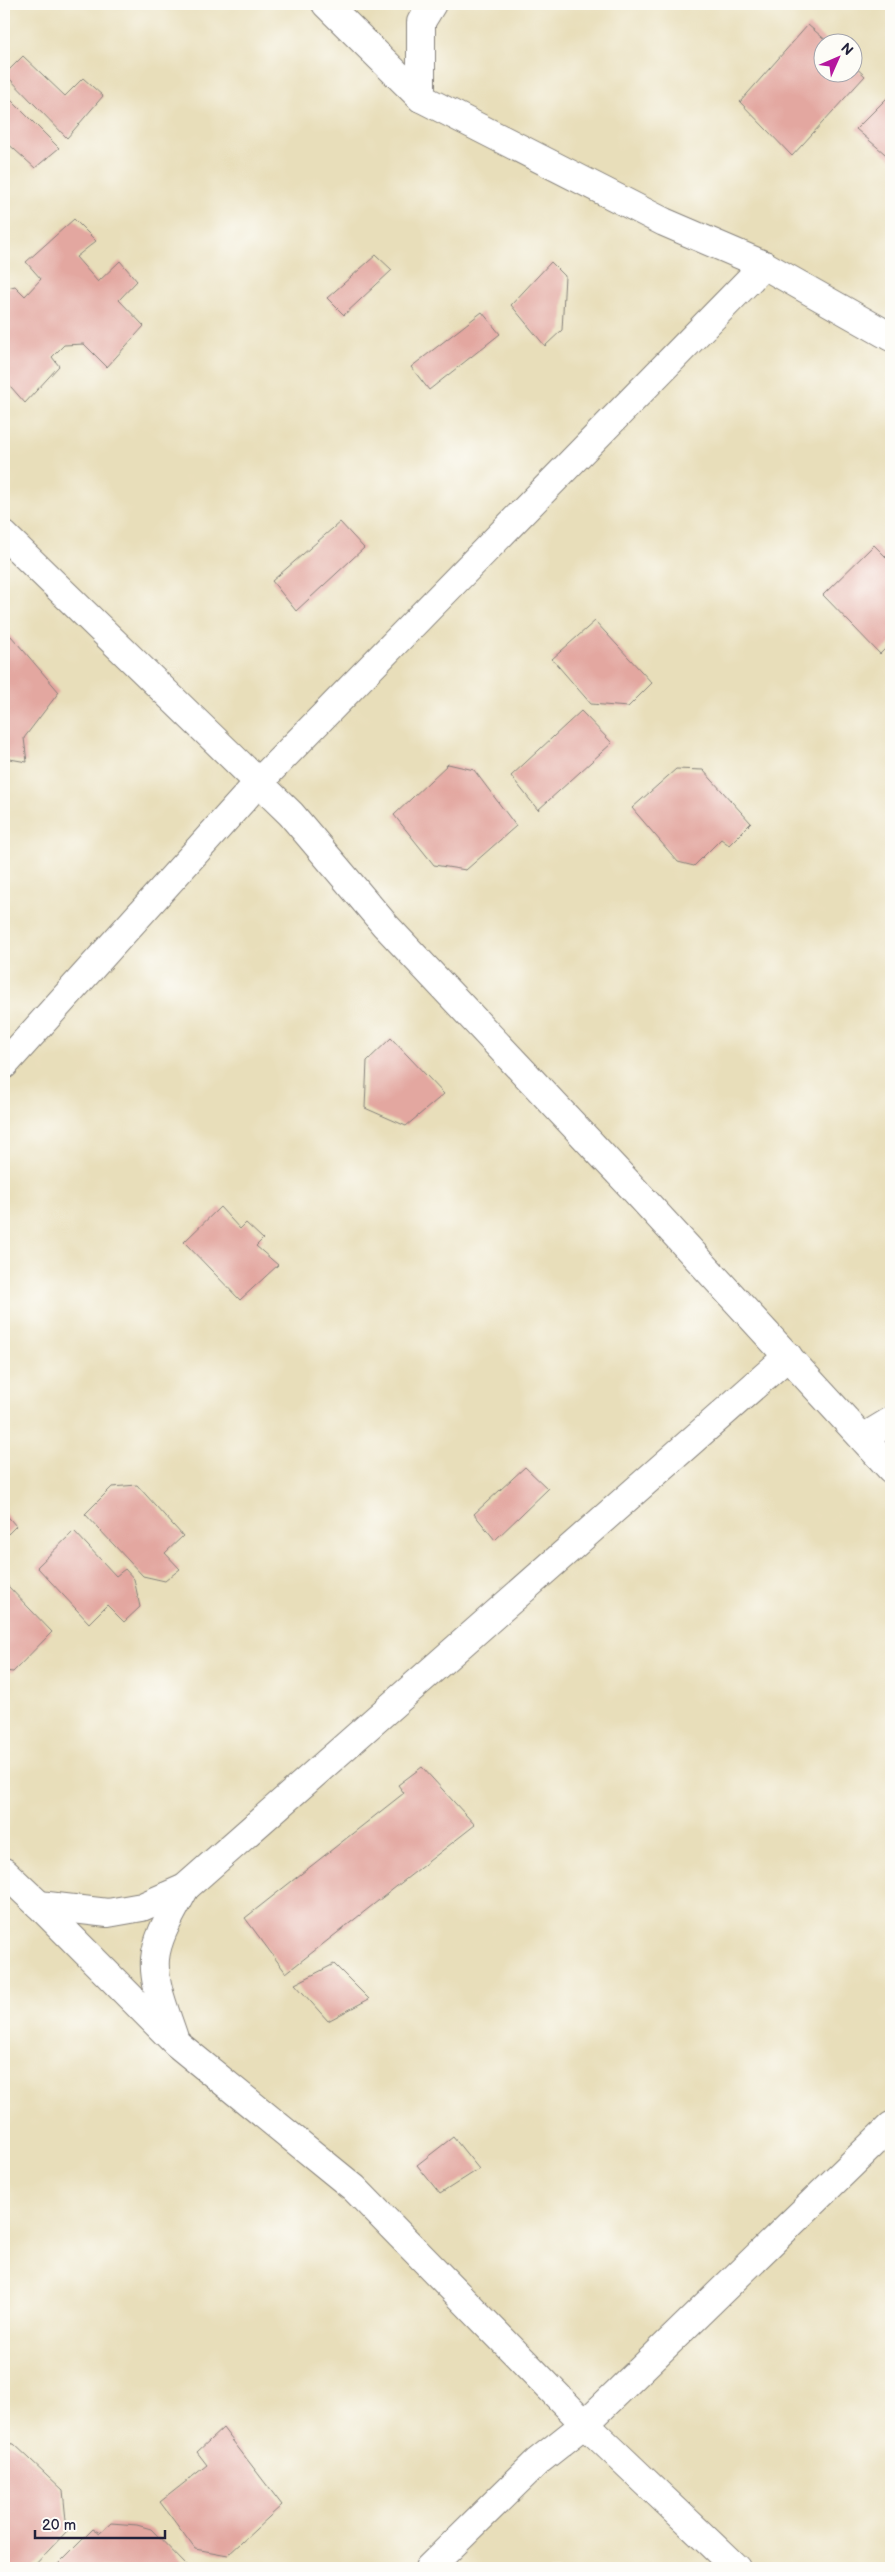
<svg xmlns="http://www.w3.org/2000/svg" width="895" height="2572" viewBox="0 0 895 2572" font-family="'Balsamiq Sans',sans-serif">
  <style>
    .building { fill: #e3a7a0 }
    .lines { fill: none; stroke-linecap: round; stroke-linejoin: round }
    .street-casing { stroke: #85807a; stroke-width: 30 }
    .street { stroke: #fff; stroke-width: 28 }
  </style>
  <rect width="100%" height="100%" fill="#fdfcf7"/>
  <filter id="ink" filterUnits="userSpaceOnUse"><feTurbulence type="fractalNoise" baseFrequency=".02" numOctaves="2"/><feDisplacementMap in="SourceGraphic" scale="10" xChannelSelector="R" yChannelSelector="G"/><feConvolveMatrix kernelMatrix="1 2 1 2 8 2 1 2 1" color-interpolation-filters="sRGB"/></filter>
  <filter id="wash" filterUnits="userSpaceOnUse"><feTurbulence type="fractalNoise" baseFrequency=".0096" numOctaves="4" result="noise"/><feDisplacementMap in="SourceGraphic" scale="20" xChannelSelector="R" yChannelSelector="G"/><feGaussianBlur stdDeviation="1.12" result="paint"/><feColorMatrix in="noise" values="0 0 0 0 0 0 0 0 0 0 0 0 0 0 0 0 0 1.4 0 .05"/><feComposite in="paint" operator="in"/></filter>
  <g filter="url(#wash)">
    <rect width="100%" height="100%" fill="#e8deba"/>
    <g id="blocks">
      <g class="building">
        <polygon points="808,25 828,42 822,42 822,72 852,72 852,64 865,76 792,156 740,102"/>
        <polygon points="23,56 65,96 83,78 103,96 67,138 5,74"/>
        <polygon points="4,93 59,148 35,168 4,140"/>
        <polygon points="891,94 891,159 856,129"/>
        <polygon points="74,219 96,241 76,257 98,282 120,261 137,281 119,300 144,326 107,367 84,344 64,345 52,357 59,366 25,403 4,379 4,289 15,286 25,296 41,279 26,262"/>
        <polygon points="376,255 392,270 344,315 327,298"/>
        <polygon points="551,262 565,276 562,330 545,346 511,305"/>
        <polygon points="482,312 500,334 429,390 411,367"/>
        <polygon points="340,522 364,548 296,611 272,581"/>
        <polygon points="874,545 891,562 891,643 880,654 823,595"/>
        <polygon points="595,621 652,683 628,707 591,704 552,659"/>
        <polygon points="4,634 11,636 59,692 24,738 27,762 4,758"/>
        <polygon points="581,711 612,743 538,810 511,776"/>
        <polygon points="448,764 474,770 516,826 466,870 434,865 394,815"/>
        <polygon points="676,769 703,770 751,823 729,845 721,839 694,866 678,862 632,808"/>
        <polygon points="391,1038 444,1094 406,1126 365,1108 367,1061"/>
        <polygon points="220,1207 240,1229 246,1223 263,1239 256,1246 278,1265 240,1300 184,1242"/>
        <polygon points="525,1467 548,1489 495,1540 474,1514"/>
        <polygon points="137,1485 183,1536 165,1553 180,1569 165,1581 143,1576 85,1514 112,1487"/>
        <polygon points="4,1512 16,1526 4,1538"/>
        <polygon points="74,1531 116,1576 125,1569 134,1579 140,1607 124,1622 107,1605 89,1623 37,1567"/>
        <polygon points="7,1585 52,1632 13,1672 4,1671 4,1586"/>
        <polygon points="422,1767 475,1825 286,1973 245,1918 404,1793 398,1785"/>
        <polygon points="334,1964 369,1999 328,2021 295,1984"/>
        <polygon points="453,2137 479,2169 440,2194 417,2165"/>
        <polygon points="223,2428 282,2505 228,2555 195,2549 160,2502 207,2465 197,2452"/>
        <polygon points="4,2443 14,2444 63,2490 67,2531 32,2568 4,2568"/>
        <polygon points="111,2523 137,2525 151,2529 187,2566 185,2568 54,2568 93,2529 100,2533"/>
      </g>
    </g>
  </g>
  <g filter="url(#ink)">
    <use href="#blocks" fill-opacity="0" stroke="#85807a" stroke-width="1"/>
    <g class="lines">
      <g class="street-casing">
        <g id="street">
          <polyline points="326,4 421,98 664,222 764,265 891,337"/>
          <polyline points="421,98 421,22 432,4"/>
          <polyline points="4,535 291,814 385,925 630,1185 891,1469"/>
          <polyline points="4,1065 258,783 764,265"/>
          <polyline points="863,1438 891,1421"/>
          <polyline points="4,1872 39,1905 176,2043 354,2188 585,2424 736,2568"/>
          <polyline points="39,1905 108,1913 142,1907 185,1888 788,1356"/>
          <path d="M 174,2038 C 166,2013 153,1985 155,1959 C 157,1935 174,1910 185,1888"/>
          <polyline points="429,2568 537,2462 585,2424 891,2126"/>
        </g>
      </g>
      <use href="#street" class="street"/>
    </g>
  </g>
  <rect width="895" height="2572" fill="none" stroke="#fdfcf7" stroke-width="20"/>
  <g transform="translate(838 58) rotate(45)"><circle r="24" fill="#fdfcf7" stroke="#a5a5ac"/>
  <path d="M0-4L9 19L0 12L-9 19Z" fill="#b5179e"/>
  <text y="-8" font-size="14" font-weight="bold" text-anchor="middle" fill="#22223b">N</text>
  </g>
  <path d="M35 2530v8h130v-8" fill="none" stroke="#22223b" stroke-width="2.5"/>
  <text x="42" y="2530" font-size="15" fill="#22223b" stroke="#fdfcf7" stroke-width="4" paint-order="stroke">20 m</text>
</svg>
